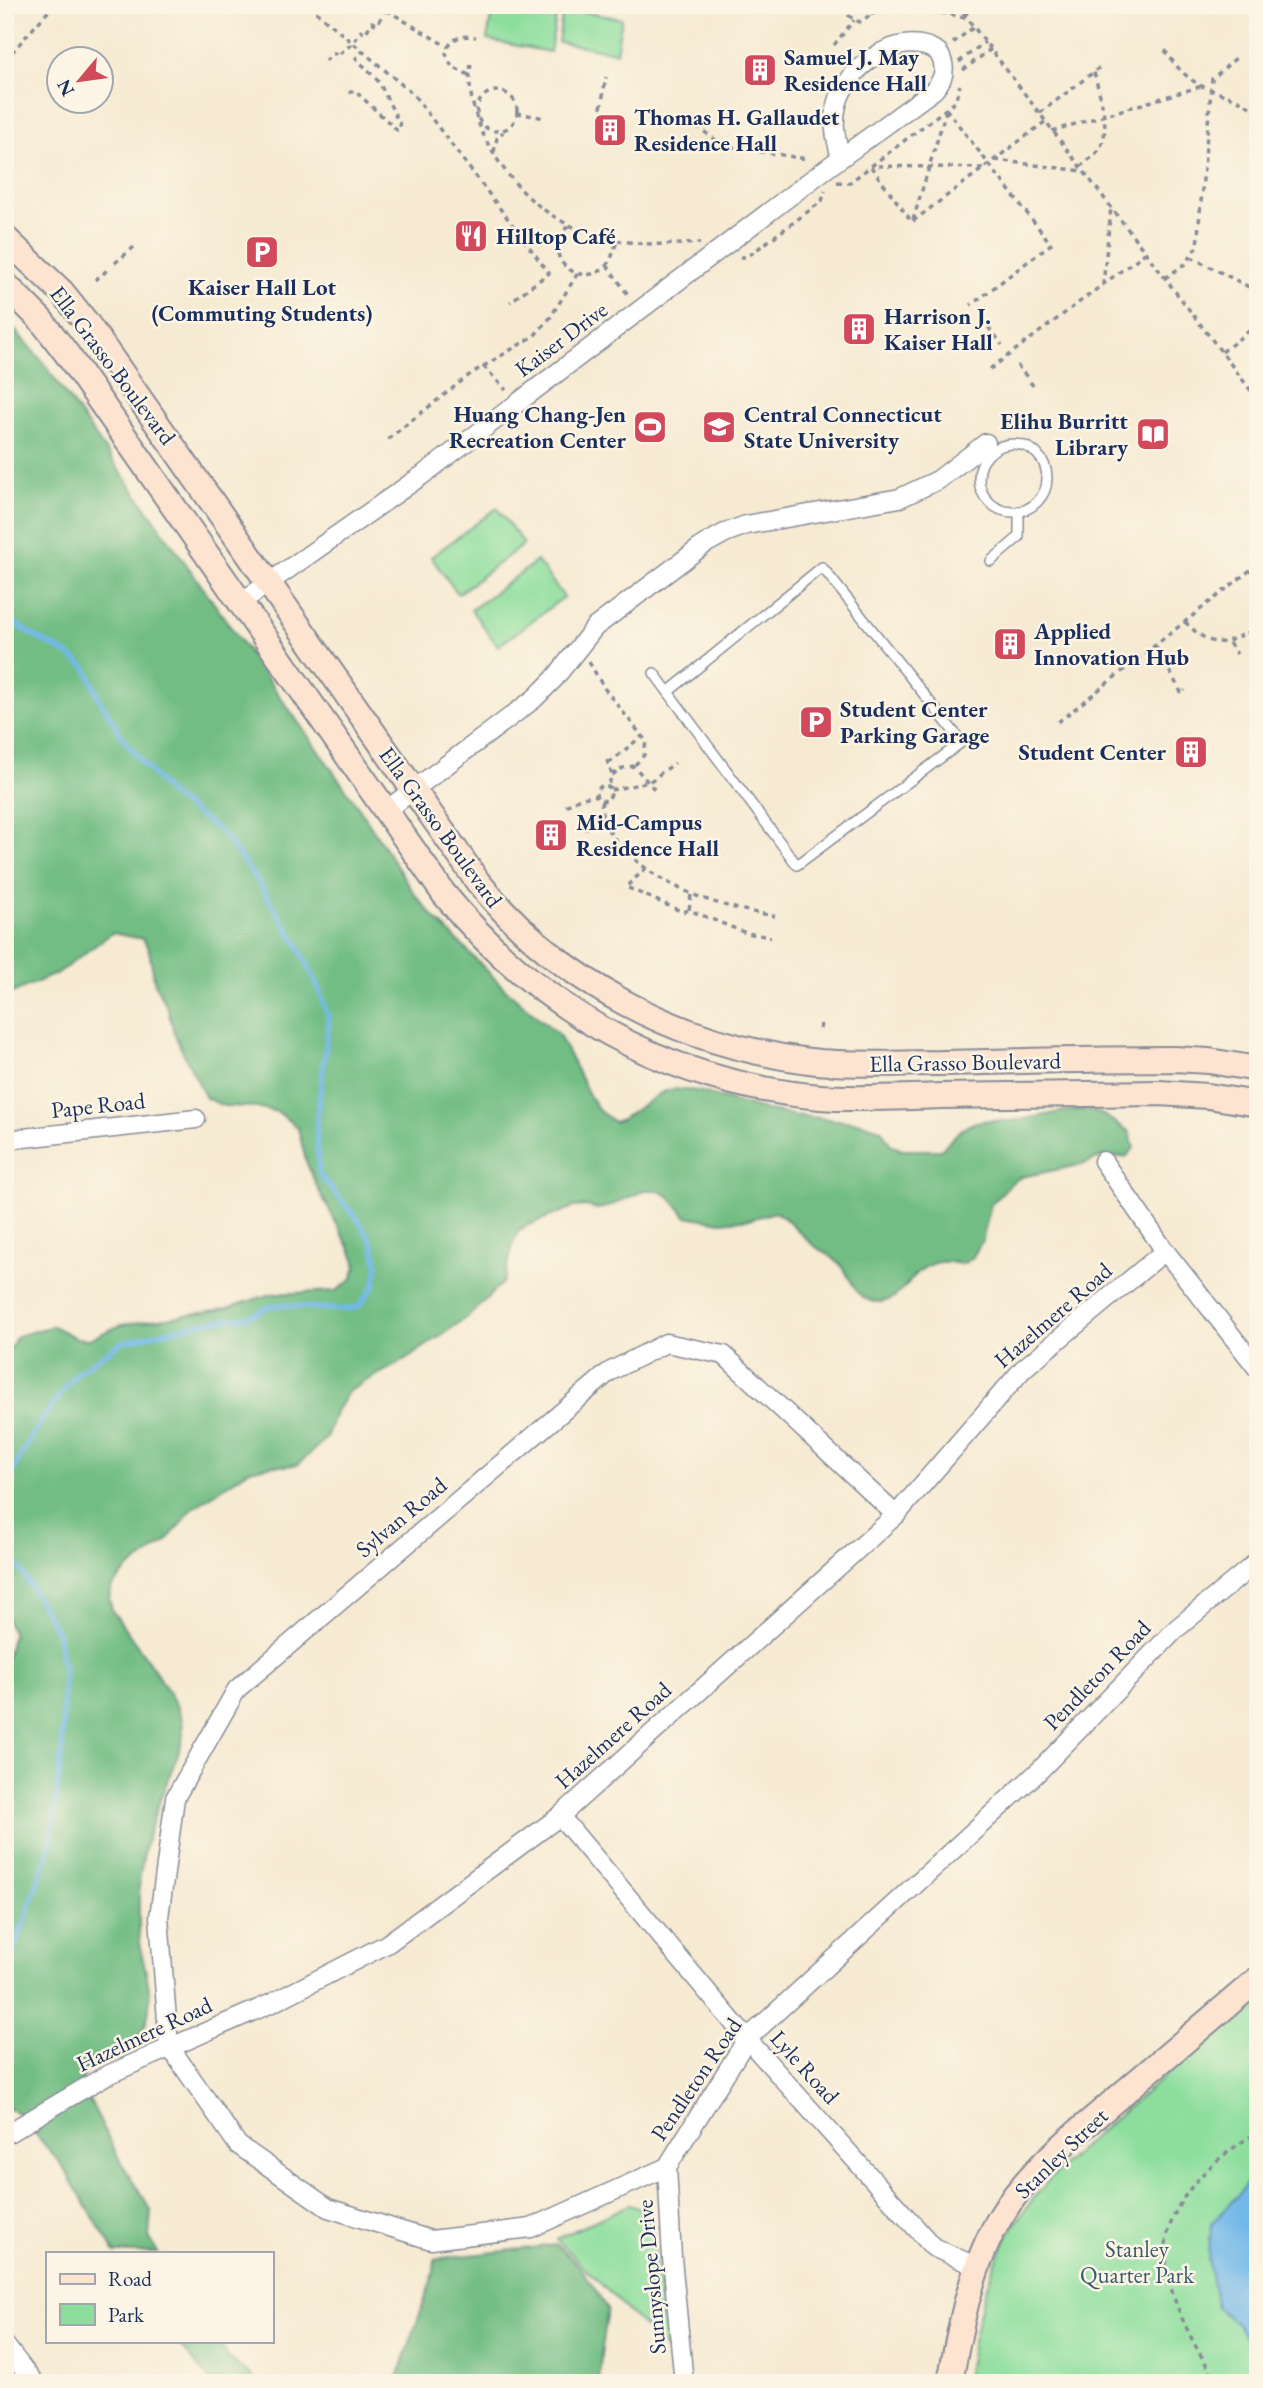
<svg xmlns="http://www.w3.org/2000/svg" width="1263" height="2388" viewBox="0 0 1263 2388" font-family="'EB Garamond',serif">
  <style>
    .green { fill: #8dde9d; stroke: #54867e; stroke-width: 2 }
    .forest { fill: #72bd84; stroke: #467671; stroke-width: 2 }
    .water { fill: #72b8e9; stroke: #4674a4; stroke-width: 2 }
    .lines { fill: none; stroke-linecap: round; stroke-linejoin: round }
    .stream { stroke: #72b8e9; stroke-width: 5 }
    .lane-casing { stroke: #888c98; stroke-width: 12 }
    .street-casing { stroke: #888c98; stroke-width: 21 }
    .secondary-casing { stroke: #888c98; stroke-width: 28 }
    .path { stroke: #888c98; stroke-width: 3.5; stroke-dasharray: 5 5; stroke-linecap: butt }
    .lane { stroke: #fff; stroke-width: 9 }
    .street { stroke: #fff; stroke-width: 18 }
    .secondary { stroke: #fde4d1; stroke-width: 24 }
    .labels { text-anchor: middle; stroke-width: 5; stroke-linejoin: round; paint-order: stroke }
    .poi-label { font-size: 23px; font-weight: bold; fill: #1b2f5e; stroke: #fcf5e5; text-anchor: start }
    .street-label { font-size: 23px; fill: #1b2f5e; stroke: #fcf5e5 }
    .park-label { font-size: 23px; fill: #385b6e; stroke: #fcf5e5 }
  </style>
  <rect width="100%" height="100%" fill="#fcf5e5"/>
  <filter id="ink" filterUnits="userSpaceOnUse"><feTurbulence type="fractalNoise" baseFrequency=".0143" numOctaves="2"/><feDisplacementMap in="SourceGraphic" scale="14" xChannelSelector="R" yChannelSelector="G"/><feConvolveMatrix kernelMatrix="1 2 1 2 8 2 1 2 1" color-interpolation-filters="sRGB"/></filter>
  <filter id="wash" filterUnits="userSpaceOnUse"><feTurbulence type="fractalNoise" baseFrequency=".00686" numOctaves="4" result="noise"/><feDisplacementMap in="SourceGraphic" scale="28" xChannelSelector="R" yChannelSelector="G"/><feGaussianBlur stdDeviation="1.57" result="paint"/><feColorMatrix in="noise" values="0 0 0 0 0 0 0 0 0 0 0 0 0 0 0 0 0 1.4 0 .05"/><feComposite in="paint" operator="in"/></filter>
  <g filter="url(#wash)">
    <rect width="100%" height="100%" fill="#f6ead2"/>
    <g class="green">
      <polygon points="493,5 558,5 550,52 487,40"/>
      <polygon points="563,8 622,19 616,52 558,42"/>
      <polygon points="497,508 524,544 458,594 431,557"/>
      <polygon points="537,561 564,597 498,646 471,610"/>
      <path d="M 1258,1996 L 1258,2383 L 965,2383 C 975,2329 985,2273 1014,2226 C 1044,2177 1089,2140 1132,2104 C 1174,2068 1216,2032 1258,1996 Z"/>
      <path d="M 628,2205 C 643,2207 647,2214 652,2228 L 669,2352 L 556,2239 Z"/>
    </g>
    <g class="forest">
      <path d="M 5,319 L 42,361 L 362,812 L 415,895 L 431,914 L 505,989 L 559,1035 L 589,1095 L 599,1111 L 614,1122 L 620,1120 L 661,1093 L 672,1089 L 698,1091 L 760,1109 L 792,1115 L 862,1123 L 881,1129 L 891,1145 L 902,1150 L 941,1150 C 951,1139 960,1128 974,1123 C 985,1119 995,1121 1006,1121 C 1037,1121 1066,1104 1097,1112 C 1104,1114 1119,1126 1129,1131 L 1134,1148 L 1126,1157 L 1101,1157 L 1084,1164 L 1021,1177 L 1010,1184 L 991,1204 L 982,1241 L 972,1258 L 962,1264 C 955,1263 947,1261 940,1262 C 909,1266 906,1301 879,1302 C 854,1302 853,1278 839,1263 C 832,1255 820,1251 812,1244 C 799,1233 791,1220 775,1212 L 751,1219 L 721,1222 L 686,1216 L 669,1196 L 657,1190 L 645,1190 L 610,1206 L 598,1209 L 586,1206 L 574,1207 L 528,1225 L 518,1232 L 513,1245 L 504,1281 L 469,1316 L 404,1361 L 369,1379 L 348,1392 L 335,1413 L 326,1438 L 299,1464 L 286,1466 L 273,1465 L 249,1470 L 192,1509 L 165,1543 L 129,1568 L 112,1586 L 109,1598 L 112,1610 C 133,1641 167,1683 181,1716 C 184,1725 183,1734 182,1743 C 166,1786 146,1829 140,1875 C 138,1892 139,1911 139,1929 C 139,1963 157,1986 146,2023 C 135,2057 83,2043 82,2085 L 118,2157 L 151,2210 L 149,2237 L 158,2253 L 115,2253 L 61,2164 L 17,2112 L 11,2109 L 5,2111 L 5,1662 L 13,1634 L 5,1616 L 5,1358 L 17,1336 L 53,1326 L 76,1338 L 89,1339 L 121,1325 L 223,1309 L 272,1294 L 336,1291 L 351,1280 L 356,1268 L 354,1256 L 316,1185 L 306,1161 L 298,1128 L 278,1112 L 256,1107 L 224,1106 L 206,1098 L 176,1038 L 167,1007 L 155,984 L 149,950 L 143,939 L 112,933 L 58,973 L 5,996 Z"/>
      <polygon points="557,2245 580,2267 608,2309 601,2355 599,2383 396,2383 434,2273 435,2259"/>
      <polygon points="176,2341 219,2341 228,2357 259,2383 212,2383"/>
    </g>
    <polygon class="water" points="1258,2169 1258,2360 1238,2325 1217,2308 1208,2259 1212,2223 1236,2197"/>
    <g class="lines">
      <g class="stream">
        <polyline points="5,616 29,633 69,655 86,668 101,702 124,740 170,795 221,832 255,877 298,945 316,982 329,1019 316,1125 319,1174 358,1220 372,1242 378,1266 374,1286 358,1307 343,1310 282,1305 268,1307 251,1316 206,1322 122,1342 77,1372 37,1427 5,1486"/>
        <polyline points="5,1543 57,1632 64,1671 62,1750 50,1846 5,1977"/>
      </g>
    </g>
  </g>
  <g filter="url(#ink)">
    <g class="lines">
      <g class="lane-casing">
        <g id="lane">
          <circle cx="1013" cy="478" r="34"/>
          <polyline points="991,561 1019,537 1019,511"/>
          <polyline points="654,673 668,692 797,865 962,742 822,567 668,692"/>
        </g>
      </g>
      <g class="street-casing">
        <g id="street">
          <path d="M 240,603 L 424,474 L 823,171 L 934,90 C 945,78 947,66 938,52 C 901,27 846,67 837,105 C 832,124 836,140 841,158"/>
          <polyline points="384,812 534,699 554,679 595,627 705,544 725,533 746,525 900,498 938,480 986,443"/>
          <polyline points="5,1140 196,1119"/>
          <polyline points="1103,1161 1165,1251 1258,1369"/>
          <polyline points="896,1515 724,1355 666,1343 609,1372 237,1689 175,1798 159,1917 169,2046 238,2145 328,2208 431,2240 531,2228 667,2167 747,2039 1039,1771 1176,1629 1258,1561"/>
          <polyline points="560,1816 747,2039 933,2247 977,2267"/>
          <polyline points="5,2135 105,2076 272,2003 387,1944 560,1816 896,1515 1023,1369 1165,1251"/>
          <polyline points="667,2167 672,2258 684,2383"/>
          <polyline points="5,2345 34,2383"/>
        </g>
      </g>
      <g class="secondary-casing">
        <g id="secondary">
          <path d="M 5,238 L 62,292 L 86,322 L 478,882 C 561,984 679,1044 809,1061 C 852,1066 897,1063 941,1063 C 1019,1061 1096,1059 1174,1059 L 1209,1061 L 1258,1069"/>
          <path d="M 5,284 L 41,320 L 67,354 L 444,894 C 540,1011 668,1083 820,1097 C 860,1100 901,1097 942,1096 C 1014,1095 1087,1094 1159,1093 L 1208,1096 L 1258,1104"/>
          <path d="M 950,2383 C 960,2326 971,2266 1001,2216 C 1027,2172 1070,2139 1108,2106 C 1158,2064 1208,2021 1258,1979"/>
        </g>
      </g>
      <g class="path">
        <polyline points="308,5 413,94 549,273 510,302"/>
        <polyline points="378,5 448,47"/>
        <polyline points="848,5 849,16 859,22 869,16 870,5"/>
        <polyline points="957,5 1258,400"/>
        <path d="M 871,13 C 907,8 930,9 965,18"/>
        <polyline points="964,15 977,5"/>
        <polyline points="953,43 974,27"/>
        <polyline points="834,45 854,20"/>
        <path d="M 1165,50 C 1174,65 1188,80 1204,87 C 1226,97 1239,96 1258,114"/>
        <polyline points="5,60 54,5"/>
        <polyline points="325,61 335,53 337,56 353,43 361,31 365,34 372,22 377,25 385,10"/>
        <polyline points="959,62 985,42"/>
        <path d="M 471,64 C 466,92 477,126 492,151 C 541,232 610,250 700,243"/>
        <polyline points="963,70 991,49"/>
        <path d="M 469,75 L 452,67 L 446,54 C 450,37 461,35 476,37"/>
        <circle cx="497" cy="111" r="20"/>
        <polyline points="349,93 354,90 397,130 401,127 379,82 356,58 362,52"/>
        <polyline points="601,108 606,77"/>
        <polyline points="946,109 1051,244 971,305"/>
        <polyline points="517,113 545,118"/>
        <polyline points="1040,113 1099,68"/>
        <polyline points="696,126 720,143 732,147 807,159"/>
        <polyline points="1052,131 1202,86"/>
        <polyline points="494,152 497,138 503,132"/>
        <polyline points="995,160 1083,171"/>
        <polyline points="878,166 984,168"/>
        <polyline points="871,167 912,222 1046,121"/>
        <path d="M 1080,167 C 1086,162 1093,157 1098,151 C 1113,131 1099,94 1094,72"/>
        <polyline points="837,182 849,183 955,102 960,85"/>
        <polyline points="913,220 946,111"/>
        <path d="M 568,226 C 537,262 584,288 605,267 C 612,260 614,250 617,241"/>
        <polyline points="740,257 747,257 822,201 825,191"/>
        <polyline points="1191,257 1251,288 1258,296"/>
        <polyline points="115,263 134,247"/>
        <polyline points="607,265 629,296"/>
        <polyline points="103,274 110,267"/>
        <polyline points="1165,278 1185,264 1197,246 1212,79 1237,57"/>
        <polyline points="95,280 99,277"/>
        <polyline points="1103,285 1111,207"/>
        <polyline points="983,319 991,331"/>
        <polyline points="995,335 1002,345"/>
        <polyline points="1222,352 1258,324"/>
        <polyline points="1017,365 1027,377"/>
        <polyline points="483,366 506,390"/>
        <polyline points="990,369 1145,253"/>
        <polyline points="1030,382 1036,389"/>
        <polyline points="388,439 472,373 534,336 550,318 578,273"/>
        <polyline points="1258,531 1252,536 1258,544"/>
        <path d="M 1185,622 C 1217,653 1223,643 1258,628"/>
        <polyline points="1229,643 1237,654"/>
        <polyline points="1155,645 1182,694 1185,690"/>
        <polyline points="589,662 604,688 646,741 644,755 634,766"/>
        <polyline points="1058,722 1258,564"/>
        <polyline points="607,760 612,775 608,787"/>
        <polyline points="609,763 642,736"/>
        <polyline points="612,775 623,768 634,766 655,790"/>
        <polyline points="611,790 649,782 675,763"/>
        <path d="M 602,801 C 599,819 608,831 619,844 C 660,889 717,907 775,916"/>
        <polyline points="566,806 578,799 596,795 599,800 607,801 612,793 610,788 603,785 596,790 596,795"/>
        <polyline points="583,829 604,823"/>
        <polyline points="646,868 626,887 683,912 689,910"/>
        <polyline points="691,895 689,910 746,933 771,937"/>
        <polyline points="820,1029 821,1023"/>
        <path d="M 1218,2383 C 1194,2347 1162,2289 1166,2245 C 1171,2195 1218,2155 1258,2132"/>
      </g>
      <use href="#lane" class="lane"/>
      <use href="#street" class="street"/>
      <use href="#secondary" class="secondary"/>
    </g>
  </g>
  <defs>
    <g id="building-square" transform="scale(1.75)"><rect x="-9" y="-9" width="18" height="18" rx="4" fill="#d1495b" stroke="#fcf5e5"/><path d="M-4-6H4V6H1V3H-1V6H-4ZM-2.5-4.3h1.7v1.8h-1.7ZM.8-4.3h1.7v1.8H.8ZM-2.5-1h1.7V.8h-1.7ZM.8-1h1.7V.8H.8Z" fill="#fff"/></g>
    <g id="restaurant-square" transform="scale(1.75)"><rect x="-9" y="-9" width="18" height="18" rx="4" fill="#d1495b" stroke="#fcf5e5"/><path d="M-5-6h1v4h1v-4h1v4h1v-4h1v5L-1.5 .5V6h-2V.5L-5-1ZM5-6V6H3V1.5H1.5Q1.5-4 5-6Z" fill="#fff"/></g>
    <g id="parking-square" transform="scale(1.75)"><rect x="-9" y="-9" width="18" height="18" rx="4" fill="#d1495b" stroke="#fcf5e5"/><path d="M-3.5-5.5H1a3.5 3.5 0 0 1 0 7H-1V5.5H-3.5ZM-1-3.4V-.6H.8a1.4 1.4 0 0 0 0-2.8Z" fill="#fff"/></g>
    <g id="stadium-square" transform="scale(1.75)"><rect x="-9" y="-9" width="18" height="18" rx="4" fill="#d1495b" stroke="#fcf5e5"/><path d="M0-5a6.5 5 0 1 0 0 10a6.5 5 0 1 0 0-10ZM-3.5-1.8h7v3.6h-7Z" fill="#fff"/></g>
    <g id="university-square" transform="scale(1.75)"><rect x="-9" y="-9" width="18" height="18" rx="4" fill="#d1495b" stroke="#fcf5e5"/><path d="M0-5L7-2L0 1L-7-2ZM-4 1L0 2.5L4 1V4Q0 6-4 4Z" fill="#fff"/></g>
    <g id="library-square" transform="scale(1.75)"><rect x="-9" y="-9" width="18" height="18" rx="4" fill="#d1495b" stroke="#fcf5e5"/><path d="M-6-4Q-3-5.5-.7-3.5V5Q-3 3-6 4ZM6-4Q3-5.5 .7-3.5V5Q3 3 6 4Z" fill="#fff"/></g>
  </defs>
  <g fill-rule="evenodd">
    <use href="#building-square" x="760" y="70"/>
    <use href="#building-square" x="610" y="130"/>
    <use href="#restaurant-square" x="471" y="236"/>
    <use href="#parking-square" x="262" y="252"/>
    <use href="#building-square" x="859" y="329"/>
    <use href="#stadium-square" x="650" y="427"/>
    <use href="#university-square" x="719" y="427"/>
    <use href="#library-square" x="1153" y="434"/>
    <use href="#building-square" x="1010" y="644"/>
    <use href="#parking-square" x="816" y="722"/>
    <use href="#building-square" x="1191" y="752"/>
    <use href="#building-square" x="551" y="835"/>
  </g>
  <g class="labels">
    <g class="poi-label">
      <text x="784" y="65">Samuel J. May<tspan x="784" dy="26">Residence Hall</tspan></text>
      <text x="634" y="125">Thomas H. Gallaudet<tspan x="634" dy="26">Residence Hall</tspan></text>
      <text x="496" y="244">Hilltop Café</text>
      <text x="262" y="295" text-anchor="middle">Kaiser Hall Lot<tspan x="262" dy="26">(Commuting Students)</tspan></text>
      <text x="884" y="324">Harrison J.<tspan x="884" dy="26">Kaiser Hall</tspan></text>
      <text x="626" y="422" text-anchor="end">Huang Chang-Jen<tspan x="626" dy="26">Recreation Center</tspan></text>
      <text x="744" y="422">Central Connecticut<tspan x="744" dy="26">State University</tspan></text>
      <text x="1128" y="429" text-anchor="end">Elihu Burritt<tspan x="1128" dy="26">Library</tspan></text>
      <text x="1034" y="639">Applied<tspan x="1034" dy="26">Innovation Hub</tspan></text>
      <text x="840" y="717">Student Center<tspan x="840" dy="26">Parking Garage</tspan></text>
      <text x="1166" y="760" text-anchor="end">Student Center</text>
      <text x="576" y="830">Mid-Campus<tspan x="576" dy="26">Residence Hall</tspan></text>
    </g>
    <g class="street-label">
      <text transform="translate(561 339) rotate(-37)" y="8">Kaiser Drive</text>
      <text transform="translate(113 365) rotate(53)" y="8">Ella Grasso Boulevard</text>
      <text transform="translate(441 827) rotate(54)" y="8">Ella Grasso Boulevard</text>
      <text transform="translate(965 1062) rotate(-1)" y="8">Ella Grasso Boulevard</text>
      <text transform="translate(98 1105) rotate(-6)" y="8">Pape Road</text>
      <text transform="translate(1053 1315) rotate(-41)" y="8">Hazelmere Road</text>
      <text transform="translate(401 1517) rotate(-40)" y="8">Sylvan Road</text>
      <text transform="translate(1097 1675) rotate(-46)" y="8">Pendleton Road</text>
      <text transform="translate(613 1735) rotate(-42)" y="8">Hazelmere Road</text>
      <text transform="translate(144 2034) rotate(-25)" y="8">Hazelmere Road</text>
      <text transform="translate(805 2067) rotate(48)" y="8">Lyle Road</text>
      <text transform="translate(696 2079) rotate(-56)" y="8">Pendleton Road</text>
      <text transform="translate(1061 2153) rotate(-44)" y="8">Stanley Street</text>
      <text transform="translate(651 2277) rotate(-95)" y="8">Sunnyslope Drive</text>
    </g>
    <g class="park-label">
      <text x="1137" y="2257">Stanley<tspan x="1137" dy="26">Quarter Park</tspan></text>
    </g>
  </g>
  <rect width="1263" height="2388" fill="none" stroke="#fcf5e5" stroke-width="28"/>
  <rect x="46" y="2252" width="228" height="91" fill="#fcf5e5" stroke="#a2a6af" stroke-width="2"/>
  <rect x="60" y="2274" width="35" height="10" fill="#fde4d1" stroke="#a2a6af" stroke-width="2"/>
  <text x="108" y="2286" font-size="21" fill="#1b2f5e">Road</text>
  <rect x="60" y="2304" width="35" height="21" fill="#8dde9d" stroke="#a2a6af" stroke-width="2"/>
  <text x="108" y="2322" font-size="21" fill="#1b2f5e">Park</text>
  <g transform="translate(80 80) rotate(241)"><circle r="33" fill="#fcf5e5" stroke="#a2a6af" stroke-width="2"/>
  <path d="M0-5L12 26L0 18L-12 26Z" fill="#d1495b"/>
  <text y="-10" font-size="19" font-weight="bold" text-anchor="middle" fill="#1b2f5e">N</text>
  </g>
</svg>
